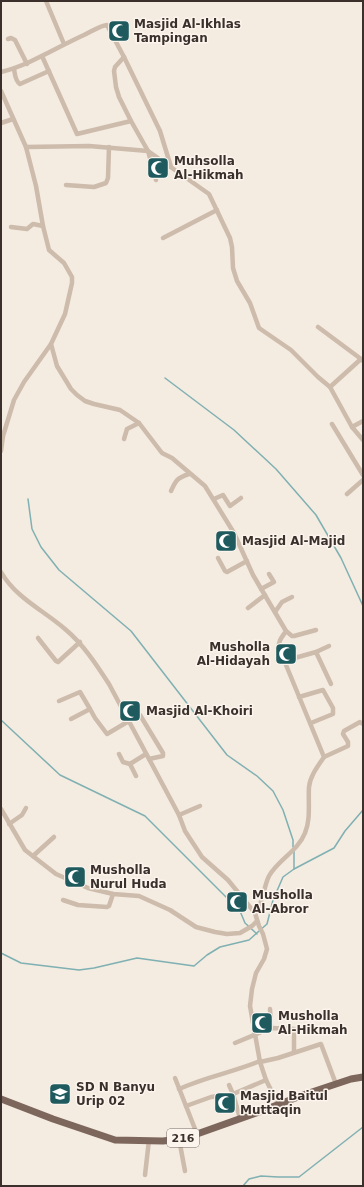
<svg xmlns="http://www.w3.org/2000/svg" width="364" height="1187" viewBox="0 0 364 1187" font-family="'DejaVu Sans',sans-serif">
  <style>
    .lines { fill: none; stroke-linecap: round; stroke-linejoin: round }
    .stream { stroke: #7fb0b2; stroke-width: 1.5 }
    .street { stroke: #cdbbac; stroke-width: 4.5 }
    .primary { stroke: #7d675c; stroke-width: 7 }
    .labels { text-anchor: middle; stroke-width: 3; stroke-linejoin: round; paint-order: stroke }
    .shield { fill: #fbf5ee; stroke: #756b66; stroke-width: 1 }
    .shield-label { font-size: 11px; font-weight: bold; fill: #3b302b }
    .poi-label { font-size: 12px; font-weight: bold; fill: #3b302b; stroke: #fbf5ee; text-anchor: start }
  </style>
  <rect width="100%" height="100%" fill="#f4ebe1"/>
  <g class="lines">
    <g class="stream">
      <polyline points="165,378 234,430 276,469 316,515 341,558 363,606"/>
      <polyline points="28,499 32,529 41,547 59,570 131,631 227,755 257,776 273,791 283,810 293,840 293,847"/>
      <polyline points="1,720 60,775 145,816 240,911 245,923 257,934"/>
      <polyline points="294,851 294,869"/>
      <polyline points="1,953 21,963 79,970 94,968 137,958 194,966 207,955 220,947 249,940 267,924 273,900 283,877 294,869 334,848 345,831 363,810"/>
      <polyline points="243,1186 249,1179 261,1176 278,1177 299,1177 363,1127"/>
    </g>
    <g class="street">
      <polyline points="46,1 64,44"/>
      <polyline points="8,39 11,38 15,40 27,64"/>
      <polyline points="42,56 77,134 131,121"/>
      <polyline points="124,57 115,67 114,71 116,87 119,97 131,121 148,151 156,180"/>
      <path d="M 14,69 C 15,74 15,81 20,84 L 49,71"/>
      <path d="M 1,72 C 30,65 57,47 84,35 C 91,32 99,26 107,25 L 124,57 L 160,131 L 171,167"/>
      <polyline points="1,91 26,147 36,186 43,226 49,250 64,263 72,277 72,283 65,314 51,344 24,382 14,400 3,436 1,451"/>
      <polyline points="1,123 13,119"/>
      <polyline points="26,147 89,146 148,151 209,194 230,238 232,247 233,268 237,281 250,303 259,328 291,350 318,377 330,387 352,427 363,440"/>
      <polyline points="66,185 94,187 106,183 108,178 109,147"/>
      <polyline points="11,227 27,229 33,224 43,226"/>
      <polyline points="163,238 217,210"/>
      <polyline points="318,327 361,359"/>
      <path d="M 51,344 L 57,366 L 71,389 L 77,395 L 85,401 L 94,404 L 120,410 L 139,423 L 162,453 L 172,458 L 205,486 L 234,533 L 253,575 L 286,631 C 282,637 278,641 279,648 L 324,757 C 318,766 310,776 309,787 C 308,802 311,819 305,833 C 298,851 278,860 269,876 C 263,888 264,902 255,913"/>
      <polyline points="330,387 361,359 363,361"/>
      <polyline points="332,424 363,475"/>
      <polyline points="352,427 363,421"/>
      <polyline points="124,439 127,429 139,423"/>
      <path d="M 171,491 C 176,480 177,478 189,474"/>
      <polyline points="347,494 363,480"/>
      <polyline points="214,499 223,495 230,506 241,498"/>
      <polyline points="218,558 225,571 227,572 247,561"/>
      <path d="M 1,572 C 16,598 43,610 65,629 C 83,644 96,664 109,684 L 179,815 L 185,831 L 202,857 L 228,880 L 255,913 L 259,926 L 263,934 L 267,949 L 264,959 L 256,973 L 252,989 L 250,1006 L 260,1062 L 266,1080 L 278,1104"/>
      <polyline points="261,589 274,582 269,574"/>
      <polyline points="248,608 265,595"/>
      <polyline points="275,612 282,602 292,597"/>
      <polyline points="286,631 292,636 294,636 316,630"/>
      <polyline points="38,638 56,661 58,662 80,642"/>
      <polyline points="316,652 329,646"/>
      <polyline points="284,661 316,652 331,684"/>
      <polyline points="299,697 323,690 333,708 333,714 311,723"/>
      <polyline points="59,701 80,692 90,709"/>
      <polyline points="140,715 163,753 163,756 149,759"/>
      <polyline points="71,719 90,709 95,718 107,734 129,721"/>
      <polyline points="119,754 123,762 130,764"/>
      <polyline points="324,757 348,746 348,742 343,734 344,731 360,722 363,724"/>
      <polyline points="136,776 130,764 146,754"/>
      <polyline points="1,809 25,850 56,874 88,888 113,894 139,896 170,910 196,927 215,932 227,934 240,933 252,926 257,921"/>
      <polyline points="179,815 200,806"/>
      <polyline points="9,824 22,815 26,808"/>
      <polyline points="33,856 54,837"/>
      <polyline points="63,900 78,905 107,907 109,906 113,894"/>
      <polyline points="270,1009 271,1028"/>
      <polyline points="235,1043 271,1028 294,1029 294,1052"/>
      <polyline points="260,1062 278,1058 321,1044 336,1084"/>
      <polyline points="175,1078 197,1134"/>
      <polyline points="229,1085 233,1094 240,1118"/>
      <path d="M 179,1089 C 205,1077 234,1072 260,1061"/>
      <polyline points="186,1106 211,1097 233,1094 266,1080"/>
      <polyline points="179,1139 185,1171"/>
      <polyline points="145,1175 149,1140"/>
    </g>
    <polyline class="primary" points="1,1099 53,1119 115,1140 163,1141 179,1139 197,1134 259,1112 303,1095 351,1079 363,1077"/>
  </g>
  <defs>
    <g id="mosque-square" transform="scale(1.15)"><rect x="-9" y="-9" width="18" height="18" rx="4" fill="#1f5a5e" stroke="#fbf5ee"/><path d="M3.5-4.9A6 6 0 1 0 3.5 4.9A5 5 0 1 1 3.5-4.9Z" fill="#fff"/></g>
    <g id="school-square" transform="scale(1.15)"><rect x="-9" y="-9" width="18" height="18" rx="4" fill="#1f5a5e" stroke="#fbf5ee"/><path d="M0-5L7-2L0 1L-7-2ZM-4 1L0 2.5L4 1V4Q0 6-4 4Z" fill="#fff"/></g>
  </defs>
  <g fill-rule="evenodd">
    <use href="#mosque-square" x="119" y="31"/>
    <use href="#mosque-square" x="158" y="168"/>
    <use href="#mosque-square" x="226" y="541"/>
    <use href="#mosque-square" x="286" y="654"/>
    <use href="#mosque-square" x="130" y="711"/>
    <use href="#mosque-square" x="75" y="877"/>
    <use href="#mosque-square" x="237" y="902"/>
    <use href="#mosque-square" x="262" y="1023"/>
    <use href="#school-square" x="60" y="1094"/>
    <use href="#mosque-square" x="225" y="1103"/>
  </g>
  <g class="labels">
    <rect class="shield" x="167" y="1129" width="32" height="18" rx="3"/>
    <g class="shield-label">
      <text x="183" y="1142">216</text>
    </g>
    <g class="poi-label">
      <text x="134" y="28">Masjid Al-Ikhlas<tspan x="134" dy="14">Tampingan</tspan></text>
      <text x="174" y="165">Muhsolla<tspan x="174" dy="14">Al-Hikmah</tspan></text>
      <text x="242" y="545">Masjid Al-Majid</text>
      <text x="270" y="651" text-anchor="end">Musholla<tspan x="270" dy="14">Al-Hidayah</tspan></text>
      <text x="146" y="715">Masjid Al-Khoiri</text>
      <text x="90" y="874">Musholla<tspan x="90" dy="14">Nurul Huda</tspan></text>
      <text x="252" y="899">Musholla<tspan x="252" dy="14">Al-Abror</tspan></text>
      <text x="278" y="1020">Musholla<tspan x="278" dy="14">Al-Hikmah</tspan></text>
      <text x="76" y="1091">SD N Banyu<tspan x="76" dy="14">Urip 02</tspan></text>
      <text x="240" y="1100">Masjid Baitul<tspan x="240" dy="14">Muttaqin</tspan></text>
    </g>
  </g>
  <rect width="364" height="1187" fill="none" stroke="#3b302b" stroke-width="4"/>
</svg>
